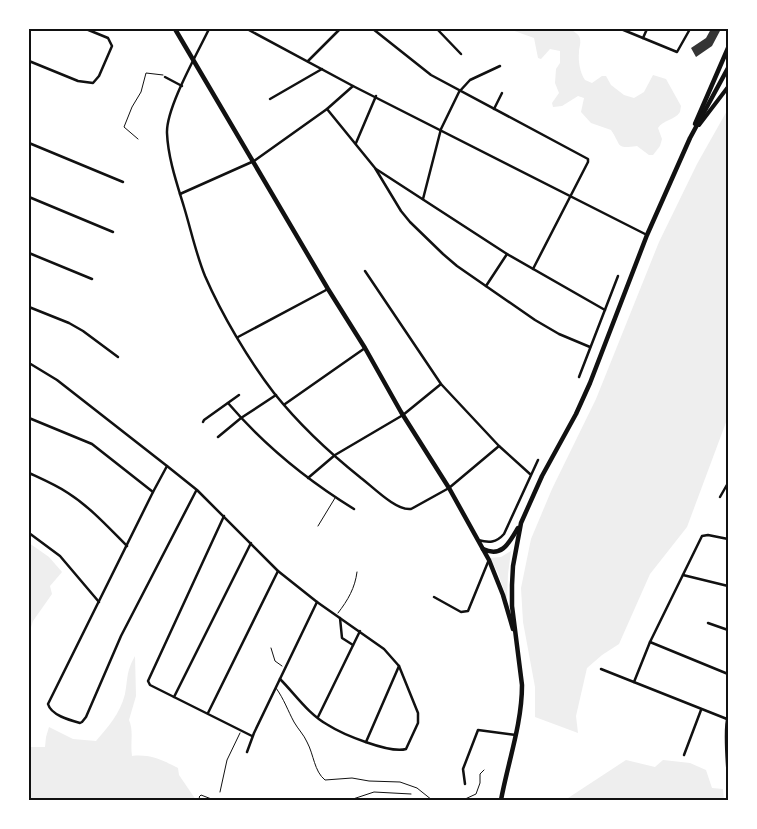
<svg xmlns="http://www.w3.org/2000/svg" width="757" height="829" viewBox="0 0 757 829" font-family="Lato,sans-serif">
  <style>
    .green { fill: #eee }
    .building { fill: #353535 }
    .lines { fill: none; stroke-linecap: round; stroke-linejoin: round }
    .path { stroke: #111; stroke-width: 1 }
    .service { stroke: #111; stroke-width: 1 }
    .minor { stroke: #111; stroke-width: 2.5 }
    .secondary { stroke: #111; stroke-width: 4 }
    .primary { stroke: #111; stroke-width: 4.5 }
    .neatline { fill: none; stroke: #111; stroke-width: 2 }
  </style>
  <rect width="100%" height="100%" fill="#fff"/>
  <g class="green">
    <path d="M 509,29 L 570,29 C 573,31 577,33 579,36 C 582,42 579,47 579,52 C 578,61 580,73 585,80 L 592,83 L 602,76 L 606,76 L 611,85 L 624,95 L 634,98 L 644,92 L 653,75 L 666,79 L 681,106 L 680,112 C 675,120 663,120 658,128 L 662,139 L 660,146 L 653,155 L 649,155 L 637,146 C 615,149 622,146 611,130 L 591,123 L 581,112 L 584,98 L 578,96 L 562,106 L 553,107 L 552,103 L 559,93 L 555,83 L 556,69 L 560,63 L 560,51 L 550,49 L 541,59 L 538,58 L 534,38 Z"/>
    <polygon points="728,109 728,417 687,527 650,574 619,644 602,655 587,668 576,716 578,733 535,717 535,687 523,622 521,588 531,539 552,489 596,399 659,242 697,164"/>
    <polygon points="29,543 49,557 62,572 50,586 52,594 33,621 29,634"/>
    <polygon points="511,551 508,574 507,599 498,573 490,558 501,557"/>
    <path d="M 135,656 L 136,696 L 129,720 C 134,731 130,744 132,756 C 150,754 162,760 178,768 L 179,775 L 196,800 L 118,800 L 115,799 L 104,800 L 29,800 L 29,740 L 31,747 L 45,747 L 46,737 L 49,727 L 73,739 L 96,741 C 108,727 120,714 125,694 C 128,678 126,672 135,656 Z"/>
    <polygon points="626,760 655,767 663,760 690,763 706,770 712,788 723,789 724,800 565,800"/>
  </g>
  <polygon class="building" points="711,29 721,29 712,46 696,57 691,48 706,38"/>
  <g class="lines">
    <g class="path">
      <polyline points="138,139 124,127 132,107 141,92 146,73 163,75"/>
      <path d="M 338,613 C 348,600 355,588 357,572"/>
      <polyline points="271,648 275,661 282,666"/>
      <polyline points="220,792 227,760 240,733"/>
    </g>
    <g class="service">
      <polyline points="318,526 335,498"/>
      <path d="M 276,688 C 284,699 288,711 294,722 C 298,729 304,735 307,742 C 314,755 314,771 325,780 L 352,778 L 369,781 L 400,782 L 417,788 L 432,800"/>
      <polyline points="201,800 199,797 201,795 214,800"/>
      <polyline points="350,800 374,792 411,794"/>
      <polyline points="463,800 476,794 480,783 480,774 484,770"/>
    </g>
    <g class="minor">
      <path d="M 209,29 C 197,54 166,108 167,133 C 168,158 177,184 184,207 C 191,230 196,254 205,276 C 222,315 248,359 274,393 C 298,423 331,454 361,478 C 373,487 396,511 411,509 L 449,488 L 499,446"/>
      <polyline points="247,29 353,86 647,235"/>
      <polyline points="373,29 431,75 588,159 588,162 533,269"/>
      <polyline points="437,29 461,54"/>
      <polyline points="621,29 677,52 690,29"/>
      <polyline points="643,38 647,29"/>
      <polyline points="29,61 78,81 93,83 99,76 112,46 108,38 86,29"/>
      <polyline points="308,61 340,29"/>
      <polyline points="165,77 182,86"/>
      <polyline points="270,99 322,69"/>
      <polyline points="327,109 375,168 401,211 410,222 443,254 457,266 535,320 559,334 590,347"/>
      <polyline points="494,109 502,93"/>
      <polyline points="29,143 123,182"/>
      <polyline points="356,143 376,96"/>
      <polyline points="376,169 507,254 605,310"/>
      <polyline points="180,194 254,161 327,109 353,86"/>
      <polyline points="29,197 113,232"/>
      <polyline points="423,199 441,129 459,92 470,80 500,66"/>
      <polyline points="29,253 92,279"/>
      <polyline points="365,271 441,384 499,446 530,474"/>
      <polyline points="486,286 507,254"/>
      <polyline points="29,307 69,323 83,331 118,357"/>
      <polyline points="238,337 328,289"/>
      <path d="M 29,363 L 57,380 L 167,466 L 197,490 L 278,571 L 317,602 L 384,649 L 399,666 L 418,713 L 418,723 L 406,749 C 390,754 342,734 328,725 C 309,715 295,694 280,679"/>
      <polyline points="579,377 618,276"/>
      <path d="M 228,403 C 264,445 307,480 354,509"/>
      <polyline points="285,404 365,348"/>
      <polyline points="29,418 92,444 153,492"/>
      <polyline points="203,422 204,420 239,395"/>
      <polyline points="218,437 241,418 276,395"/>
      <path d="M 167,466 L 153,492 L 48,704 C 51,715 69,720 80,723 L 82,722 L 86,717 L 121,636 L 196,491"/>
      <path d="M 29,473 C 42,479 56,485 68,493 C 90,507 108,527 127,546"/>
      <polyline points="308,478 335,455 403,415 441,384"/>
      <polyline points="720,497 728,483"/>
      <polyline points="224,516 148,681 150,685 252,736"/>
      <polyline points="29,533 60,556 99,602"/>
      <path d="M 478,540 C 489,543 496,543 504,534 L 538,460"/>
      <polyline points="683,575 728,586"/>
      <polyline points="434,597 461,612 468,611 488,562"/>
      <polyline points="340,618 342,638 353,645"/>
      <polyline points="708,623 728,630"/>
      <polyline points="650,642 728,674"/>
      <polyline points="601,669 727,719"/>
      <polyline points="634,682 650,642 702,536 708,535 728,539"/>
      <polyline points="174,697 251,543"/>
      <polyline points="208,713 278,571"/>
      <path d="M 728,716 C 723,729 728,768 728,784"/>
      <polyline points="318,717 360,631"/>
      <polyline points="366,742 399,666"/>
      <polyline points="247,752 254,733 317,602"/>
      <polyline points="684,755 701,710"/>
      <polyline points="465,784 463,769 478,730 516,735"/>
    </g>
    <polyline class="secondary" points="699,125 728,87"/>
    <g class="primary">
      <polyline points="175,29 328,289 365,348 401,412 449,488 489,560 503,595 513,629"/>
      <polyline points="695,124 728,48"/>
      <path d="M 483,549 C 502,558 509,543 518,528"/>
      <path d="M 501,800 C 508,762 522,724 522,685 L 512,606 L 512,585 L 513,566 L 521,523 L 542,476 L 576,414 L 590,383 L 647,235 L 690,138 L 728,68"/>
    </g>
  </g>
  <rect width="757" height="829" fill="none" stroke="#ffffff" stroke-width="60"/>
  <rect x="30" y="30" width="697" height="769" class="neatline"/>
</svg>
